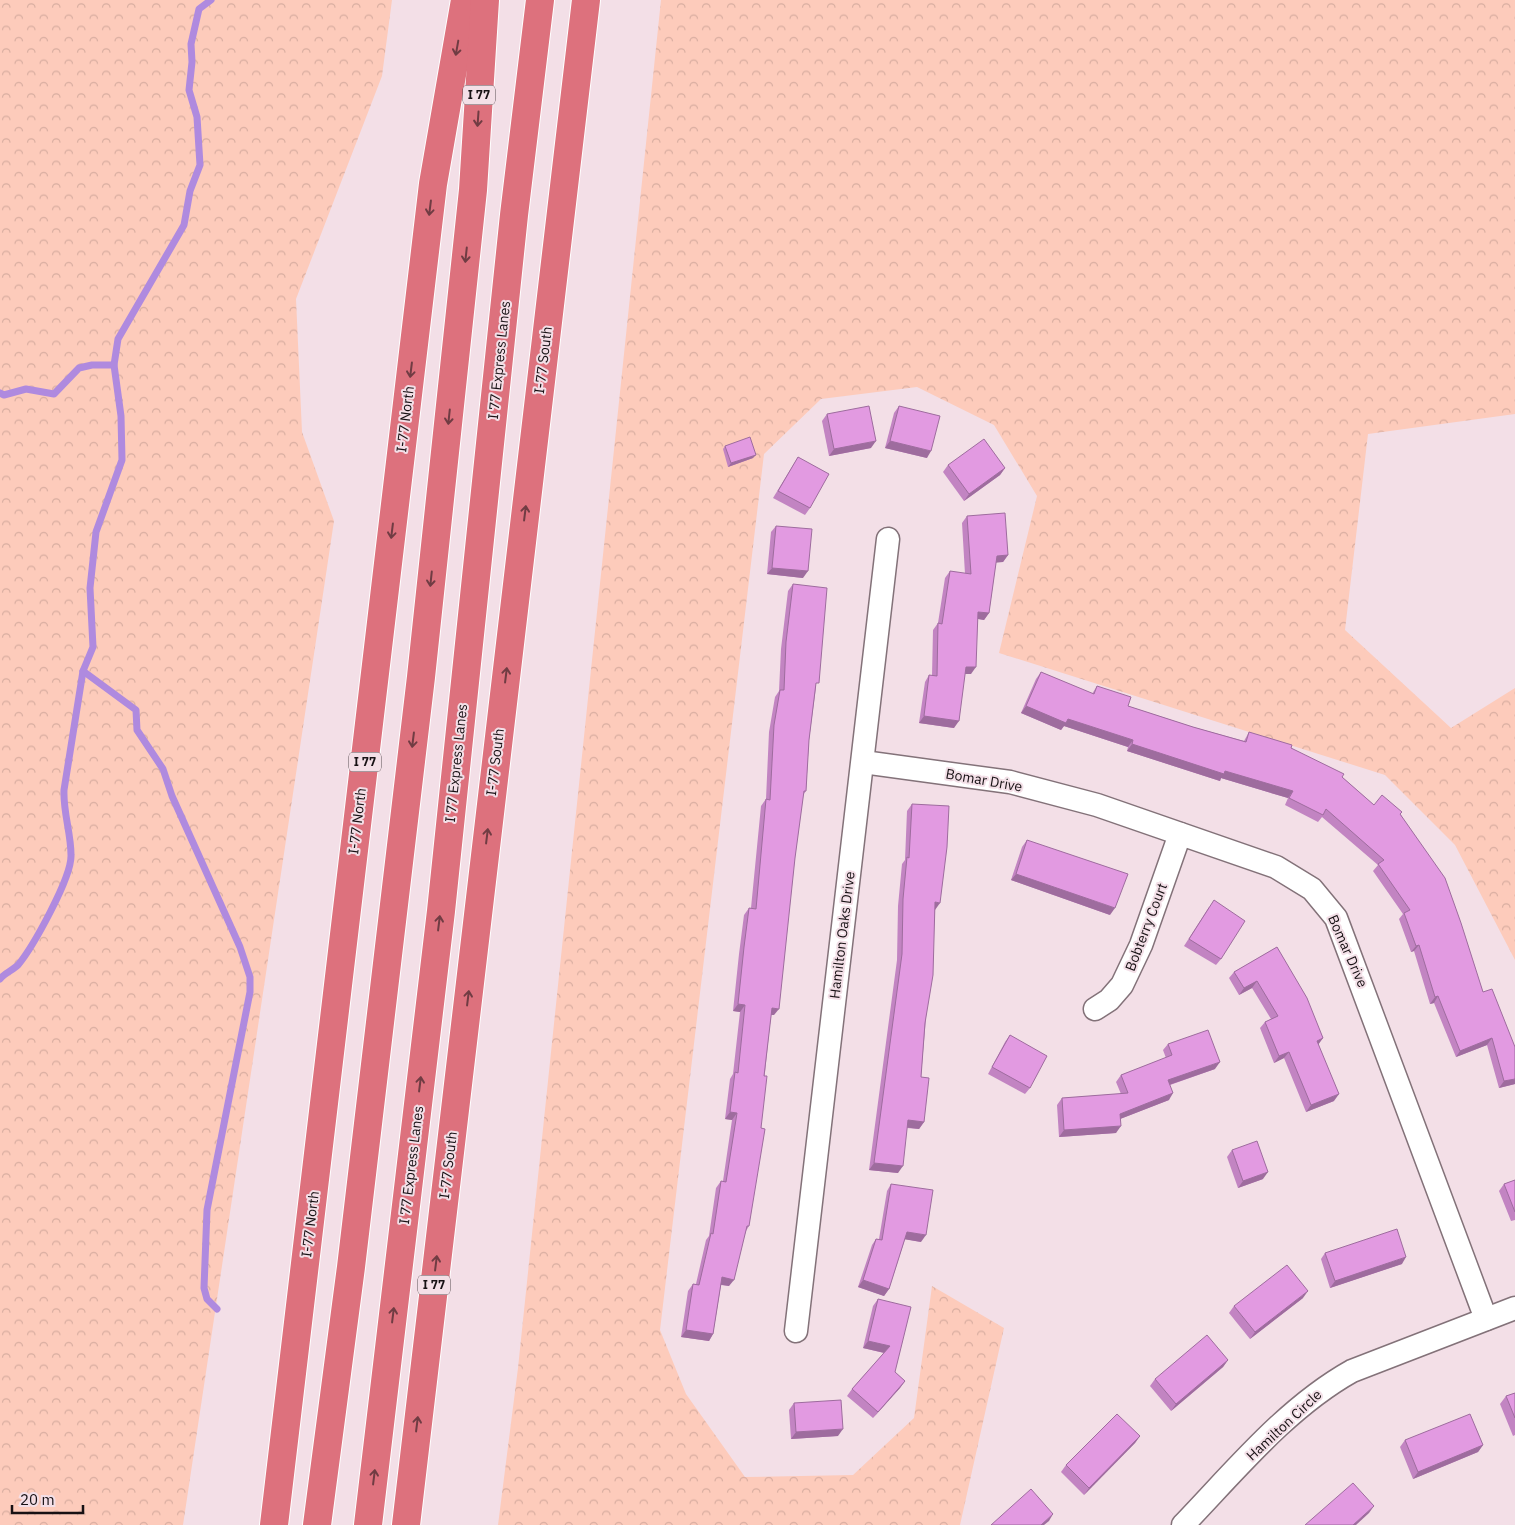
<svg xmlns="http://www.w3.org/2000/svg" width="1515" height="1525" viewBox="0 0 1515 1525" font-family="'IBM Plex Sans',sans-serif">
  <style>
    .forest { fill: url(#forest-crowns) }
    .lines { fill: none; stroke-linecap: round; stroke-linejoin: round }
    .stream { stroke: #af8adf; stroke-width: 7 }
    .street-casing { stroke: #837279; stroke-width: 25 }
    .highway-casing { stroke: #fff; stroke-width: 30 }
    .street { stroke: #fff; stroke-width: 22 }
    .highway { stroke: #dd717d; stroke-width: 28 }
    .wall { fill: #c284c2 }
    .shaded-wall { fill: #9e6c9e }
    .building { fill: #e29ae1; stroke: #9e6c9e }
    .oneway { stroke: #703c43 }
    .labels { text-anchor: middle; stroke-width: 4; stroke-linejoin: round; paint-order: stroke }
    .shield { fill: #f3dfe7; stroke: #594f53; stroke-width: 1 }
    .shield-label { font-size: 12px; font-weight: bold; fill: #171114 }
    .street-label { font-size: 14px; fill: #171114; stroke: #f3dfe7 }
  </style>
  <defs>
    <pattern id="forest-crowns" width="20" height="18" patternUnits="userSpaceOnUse" patternTransform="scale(1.25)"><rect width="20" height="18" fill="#fdcbbb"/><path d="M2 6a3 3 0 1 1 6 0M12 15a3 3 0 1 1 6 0" fill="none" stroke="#d8ada0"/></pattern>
  </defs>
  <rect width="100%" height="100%" fill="#f3dfe7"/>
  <g class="forest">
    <polygon points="0,0 392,0 382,76 296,299 302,432 334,521 183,1525 0,1525"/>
    <polygon points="661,0 1515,0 1515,414 1368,434 1345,630 1451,728 1515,688 1515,960 1455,845 1385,775 999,653 1037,496 994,425 917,387 821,399 764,454 660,1330 686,1394 745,1477 853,1475 914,1418 932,1286 1004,1328 960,1525 498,1525 518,1368"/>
  </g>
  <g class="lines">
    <g class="stream">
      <polyline points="0,393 4,395 26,389 54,394 79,368 92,365 114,365"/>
      <polyline points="83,671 136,710 137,730 163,769 172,796 240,947 250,977 250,992 207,1210 204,1288 207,1299 217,1309"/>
      <path d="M 0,979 C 5,973 13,970 18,965 C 33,947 72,877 71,855 C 71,833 63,812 64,790 L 83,671 L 93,647 L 90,588 L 96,532 L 122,460 L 121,416 L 114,365 L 118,339 L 184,225 L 190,191 L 200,165 L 197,117 L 189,90 L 192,62 L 191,44 L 199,9 L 211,0"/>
    </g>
    <g class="street-casing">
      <g id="street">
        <polyline points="863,762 1010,782 1097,805 1276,867 1312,889 1336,918 1486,1319"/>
        <polyline points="1095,1009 1109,1000 1122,985 1141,945 1180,834"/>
        <polyline points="796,1331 888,539"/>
        <path d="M 1183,1525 C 1235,1471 1286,1408 1352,1371 L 1515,1308"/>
      </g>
    </g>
    <g class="highway-casing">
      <g id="highway">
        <polyline points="274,1525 433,184 465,0"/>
        <polyline points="317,1525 351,1267 421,677 473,190 485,0"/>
        <polyline points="368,1525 441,911 514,215 540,0"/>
        <polyline points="406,1525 586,0"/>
      </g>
    </g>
    <use href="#street" class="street"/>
    <use href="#highway" class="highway"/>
  </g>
  <g class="wall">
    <polygon points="899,406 927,458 885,448 894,413"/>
    <polygon points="827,414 871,448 829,456 822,421"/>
    <polygon points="725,446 753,458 728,467 723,449"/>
    <polygon points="798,457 810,508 805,515 773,498"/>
    <polygon points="948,465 1005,468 1000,475 964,501 943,472"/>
    <polygon points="967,516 1008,555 1003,562 996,562 989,613 984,620 978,619 971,674 965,674 954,728 919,723 925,682 929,675 932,676 933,630 938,623 945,578 950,571 965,574 962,523"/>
    <polygon points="776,526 803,578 767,574 771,532"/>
    <polygon points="793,584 816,687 809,740 806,791 803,795 774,1015 771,1015 749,1226 746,1231 729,1286 721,1285 713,1334 709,1341 681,1337 688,1291 693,1284 696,1284 706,1240 709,1236 716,1188 721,1181 723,1181 732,1120 725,1119 730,1079 733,1074 740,1012 733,1011 739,954 744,915 749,908 751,908 761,806 766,799 769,732 775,697 779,691 781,649 788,591"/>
    <polygon points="1041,672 1092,694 1097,686 1128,706 1193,727 1244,741 1249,732 1291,748 1342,777 1374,805 1401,815 1483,992 1515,1084 1499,1088 1487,1045 1456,1057 1434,1003 1430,1004 1414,951 1411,952 1399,919 1403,914 1373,871 1378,865 1322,817 1318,822 1285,805 1288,798 1221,778 1220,781 1127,751 1128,747 1064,726 1061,730 1021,713 1036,679"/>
    <polygon points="912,804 935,910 921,1077 924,1122 919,1129 907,1128 898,1173 869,1170 897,960 898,906 902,864 905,860 907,811"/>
    <polygon points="1027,840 1110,915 1011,880 1022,847"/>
    <polygon points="1209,907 1221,959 1216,965 1184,946"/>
    <polygon points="1277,947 1323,1038 1318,1044 1334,1101 1306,1112 1284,1058 1274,1063 1260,1028 1265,1022 1271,1019 1252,988 1239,995 1229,978 1234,972"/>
    <polygon points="1010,1035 1030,1088 1025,1094 988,1074 1005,1042"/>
    <polygon points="1168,1044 1215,1069 1170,1085 1169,1100 1120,1119 1116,1133 1059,1137 1057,1105 1062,1098 1121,1094 1116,1082 1121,1075 1166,1058 1163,1050"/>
    <polygon points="1232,1150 1263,1179 1238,1188 1227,1157"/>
    <polygon points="1515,1180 1515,1220 1511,1221 1499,1191 1504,1184"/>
    <polygon points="891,1184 921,1242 905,1239 889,1289 884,1296 858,1287 872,1245 876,1239 879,1239 887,1191"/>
    <polygon points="1325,1253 1402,1264 1330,1288 1321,1259"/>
    <polygon points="1303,1298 1250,1339 1229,1313 1234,1306"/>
    <polygon points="878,1299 895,1372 905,1381 900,1388 873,1418 847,1396 852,1389 884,1353 863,1348 873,1306"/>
    <polygon points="1228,1360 1223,1367 1171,1411 1150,1386 1155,1379"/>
    <polygon points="1515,1393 1515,1435 1513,1436 1500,1404 1506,1396"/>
    <polygon points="794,1403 838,1436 791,1439 789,1410"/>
    <polygon points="1140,1436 1135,1443 1084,1495 1061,1472 1066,1465"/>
    <polygon points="1405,1440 1483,1445 1478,1452 1413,1479 1400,1447"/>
  </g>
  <g class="shaded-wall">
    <polygon points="876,441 871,448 829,456 834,449"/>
    <polygon points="890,441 931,451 927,458 885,448"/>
    <polygon points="756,455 753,458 728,467 731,463"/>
    <polygon points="1005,468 1000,475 964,501 969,494"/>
    <polygon points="1008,555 1003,562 993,563 997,556"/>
    <polygon points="772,568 808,571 803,578 767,574"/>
    <polygon points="978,612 989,613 984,620 973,618"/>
    <polygon points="966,667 976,667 971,674 961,674"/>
    <polygon points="1026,706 1068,719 1133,740 1128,747 1064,726 1061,730 1021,713"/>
    <polygon points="924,716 959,721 954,728 919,723"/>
    <polygon points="1132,744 1225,771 1293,791 1288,798 1221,778 1220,781 1127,751"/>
    <polygon points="1016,874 1115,908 1110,915 1011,880"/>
    <polygon points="935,902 940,903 935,910"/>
    <polygon points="1419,945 1414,951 1411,952 1416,946"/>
    <polygon points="1257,981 1252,988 1239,995 1244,988"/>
    <polygon points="1438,996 1434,1003 1430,1004 1435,997"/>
    <polygon points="738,1004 745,1005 740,1012 733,1011"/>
    <polygon points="772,1008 779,1009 774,1015 767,1015"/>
    <polygon points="1323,1038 1318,1045 1317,1041"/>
    <polygon points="1492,1038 1487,1045 1456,1057 1460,1051"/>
    <polygon points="1289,1052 1284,1058 1274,1063 1279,1056"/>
    <polygon points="1220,1062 1215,1069 1163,1087 1168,1080"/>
    <polygon points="1515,1079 1515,1084 1499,1088 1504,1081"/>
    <polygon points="1173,1093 1169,1100 1115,1121 1120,1114"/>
    <polygon points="1339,1094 1334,1101 1306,1112 1311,1105"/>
    <polygon points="730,1112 737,1113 732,1120 725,1119"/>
    <polygon points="908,1120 924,1122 919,1129 903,1127"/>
    <polygon points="1121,1126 1116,1133 1059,1137 1064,1130"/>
    <polygon points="874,1163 903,1166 898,1173 869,1170"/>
    <polygon points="1268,1172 1263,1179 1238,1188 1243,1181"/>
    <polygon points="907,1232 926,1235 921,1242 903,1239"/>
    <polygon points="1406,1257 1402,1264 1330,1288 1335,1281"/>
    <polygon points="722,1277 734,1280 729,1286 717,1284"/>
    <polygon points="863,1280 889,1289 884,1296 858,1287"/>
    <polygon points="1308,1291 1303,1298 1250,1339 1255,1332"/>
    <polygon points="686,1330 713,1334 709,1341 681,1337"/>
    <polygon points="868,1341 890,1346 885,1353 863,1348"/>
    <polygon points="1228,1360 1223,1367 1171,1411 1176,1404"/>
    <polygon points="905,1381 900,1388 873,1418 878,1412"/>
    <polygon points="843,1429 838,1436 791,1439 796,1432"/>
    <polygon points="1140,1436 1135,1443 1084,1495 1089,1488"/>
    <polygon points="1483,1445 1478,1452 1413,1479 1418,1472"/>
    <polygon points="1374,1506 1369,1513 1356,1525 1353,1525"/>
    <polygon points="1053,1514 1049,1521 1044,1525 1041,1525"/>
  </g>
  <g class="building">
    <polygon points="869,406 876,441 834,449 827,414"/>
    <polygon points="899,406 940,416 931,451 890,441"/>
    <polygon points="750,437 756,455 731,463 725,446"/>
    <polygon points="984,439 1005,468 969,494 948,465"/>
    <polygon points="798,457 829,474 810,508 778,491"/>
    <polygon points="1005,513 1008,555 997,556 989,613 978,612 976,667 966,667 959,721 924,716 929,675 937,676 938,623 942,624 950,571 971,574 967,516"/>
    <polygon points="776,526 812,529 808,571 772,568"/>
    <polygon points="793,584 827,588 819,683 816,683 809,740 806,791 804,791 795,858 779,1009 772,1008 764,1076 767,1076 761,1128 765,1129 749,1226 747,1226 734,1280 722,1277 713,1334 686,1330 693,1284 699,1285 711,1233 713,1234 721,1181 726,1182 737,1113 730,1112 735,1072 738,1073 745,1005 738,1004 744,947 749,908 756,909 766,799 770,800 774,725 780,690 784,690 786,642"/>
    <polygon points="1041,672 1094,694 1097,686 1131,697 1128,706 1193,727 1246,742 1249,732 1292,745 1291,748 1344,774 1342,777 1374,805 1382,795 1402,812 1400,814 1445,878 1461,923 1483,992 1492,989 1515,1047 1515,1079 1504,1081 1492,1038 1460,1051 1438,996 1435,997 1419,945 1416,946 1404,913 1410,910 1378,864 1384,860 1326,809 1323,815 1289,798 1293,791 1225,771 1224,774 1132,744 1133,740 1068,719 1066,723 1026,706"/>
    <polygon points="912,804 949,806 947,847 940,903 935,902 933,975 925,1023 921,1077 929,1078 924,1122 908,1120 903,1166 874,1163 902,954 903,899 907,857 909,858"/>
    <polygon points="1027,840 1128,874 1115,908 1016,874"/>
    <polygon points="1214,900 1245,921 1221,959 1189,939"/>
    <polygon points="1277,947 1307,998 1323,1038 1317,1041 1339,1094 1311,1105 1289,1052 1279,1056 1265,1022 1278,1016 1257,981 1244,988 1234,972"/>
    <polygon points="1208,1030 1220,1062 1168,1080 1173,1093 1120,1114 1121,1126 1064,1130 1062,1098 1128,1093 1121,1075 1172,1055 1168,1044"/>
    <polygon points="1010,1035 1047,1056 1030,1088 992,1067"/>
    <polygon points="1257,1141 1268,1172 1243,1181 1232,1150"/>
    <polygon points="1515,1180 1515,1212 1504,1184"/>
    <polygon points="891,1184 933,1190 926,1235 907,1232 889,1289 863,1280 876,1239 882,1240"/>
    <polygon points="1397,1229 1406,1257 1335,1281 1325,1253"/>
    <polygon points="1287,1265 1308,1291 1255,1332 1234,1306"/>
    <polygon points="878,1299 911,1307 895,1372 905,1381 878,1412 852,1389 890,1346 868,1341"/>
    <polygon points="1207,1335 1228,1360 1176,1404 1155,1379"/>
    <polygon points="1515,1393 1515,1418 1506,1396"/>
    <polygon points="841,1400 843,1429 796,1432 794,1403"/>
    <polygon points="1117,1414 1140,1436 1089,1488 1066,1465"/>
    <polygon points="1470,1414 1483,1445 1418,1472 1405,1440"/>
    <polygon points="1353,1483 1374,1506 1353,1525 1305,1525"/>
    <polygon points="1031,1489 1053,1514 1041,1525 991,1525"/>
  </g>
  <defs><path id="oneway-shaft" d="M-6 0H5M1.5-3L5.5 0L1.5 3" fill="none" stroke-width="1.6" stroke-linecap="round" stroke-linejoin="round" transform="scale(1.25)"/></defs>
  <g class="oneway">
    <use href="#oneway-shaft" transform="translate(457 48) rotate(100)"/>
    <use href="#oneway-shaft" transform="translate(478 119) rotate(94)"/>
    <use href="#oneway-shaft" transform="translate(430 208) rotate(97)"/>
    <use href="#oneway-shaft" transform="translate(466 255) rotate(96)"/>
    <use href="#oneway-shaft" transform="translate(411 370) rotate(97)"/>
    <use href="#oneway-shaft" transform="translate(449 417) rotate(96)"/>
    <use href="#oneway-shaft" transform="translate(525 513) rotate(-83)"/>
    <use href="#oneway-shaft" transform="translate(392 531) rotate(97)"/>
    <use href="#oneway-shaft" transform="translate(431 579) rotate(96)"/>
    <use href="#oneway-shaft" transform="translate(506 675) rotate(-83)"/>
    <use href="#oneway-shaft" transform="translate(413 740) rotate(97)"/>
    <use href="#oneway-shaft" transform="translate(487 836) rotate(-83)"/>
    <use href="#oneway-shaft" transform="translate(439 923) rotate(-83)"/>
    <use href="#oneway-shaft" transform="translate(468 998) rotate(-83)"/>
    <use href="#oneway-shaft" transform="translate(420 1084) rotate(-83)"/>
    <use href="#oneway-shaft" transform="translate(436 1263) rotate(-83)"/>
    <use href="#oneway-shaft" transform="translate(393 1315) rotate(-83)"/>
    <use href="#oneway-shaft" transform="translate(417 1424) rotate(-83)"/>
    <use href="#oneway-shaft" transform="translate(374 1477) rotate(-83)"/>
  </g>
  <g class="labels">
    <g class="shield">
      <rect x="463" y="85.5" width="32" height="19" rx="4"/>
      <rect x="349" y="752.5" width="32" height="19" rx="4"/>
      <rect x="418" y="1275.5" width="32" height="19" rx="4"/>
    </g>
    <g class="shield-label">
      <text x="479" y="99">I 77</text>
      <text x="365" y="766">I 77</text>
      <text x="434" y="1289">I 77</text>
    </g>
    <g class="street-label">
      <text transform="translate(499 360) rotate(-84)" y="5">I 77 Express Lanes</text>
      <text transform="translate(543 360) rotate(-83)" y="5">I-77 South</text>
      <text transform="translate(405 419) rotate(-83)" y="5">I-77 North</text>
      <text transform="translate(495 762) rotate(-83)" y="5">I-77 South</text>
      <text transform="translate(456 763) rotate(-84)" y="5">I 77 Express Lanes</text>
      <text transform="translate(984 780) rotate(10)" y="5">Bomar Drive</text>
      <text transform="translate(357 821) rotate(-83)" y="5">I-77 North</text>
      <text transform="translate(1146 927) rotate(-69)" y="5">Bobterry Court</text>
      <text transform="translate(842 935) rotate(-83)" y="5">Hamilton Oaks Drive</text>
      <text transform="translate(1348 951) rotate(66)" y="5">Bomar Drive</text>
      <text transform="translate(411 1165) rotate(-83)" y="5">I 77 Express Lanes</text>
      <text transform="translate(448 1165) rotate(-83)" y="5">I-77 South</text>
      <text transform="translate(310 1224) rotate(-83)" y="5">I-77 North</text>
      <text transform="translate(1284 1425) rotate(-43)" y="5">Hamilton Circle</text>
    </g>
  </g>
  <path d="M12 1505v8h71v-8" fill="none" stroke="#171114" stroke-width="2.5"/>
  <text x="20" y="1505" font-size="15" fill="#171114" stroke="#f3dfe7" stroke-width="4" paint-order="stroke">20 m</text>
</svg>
